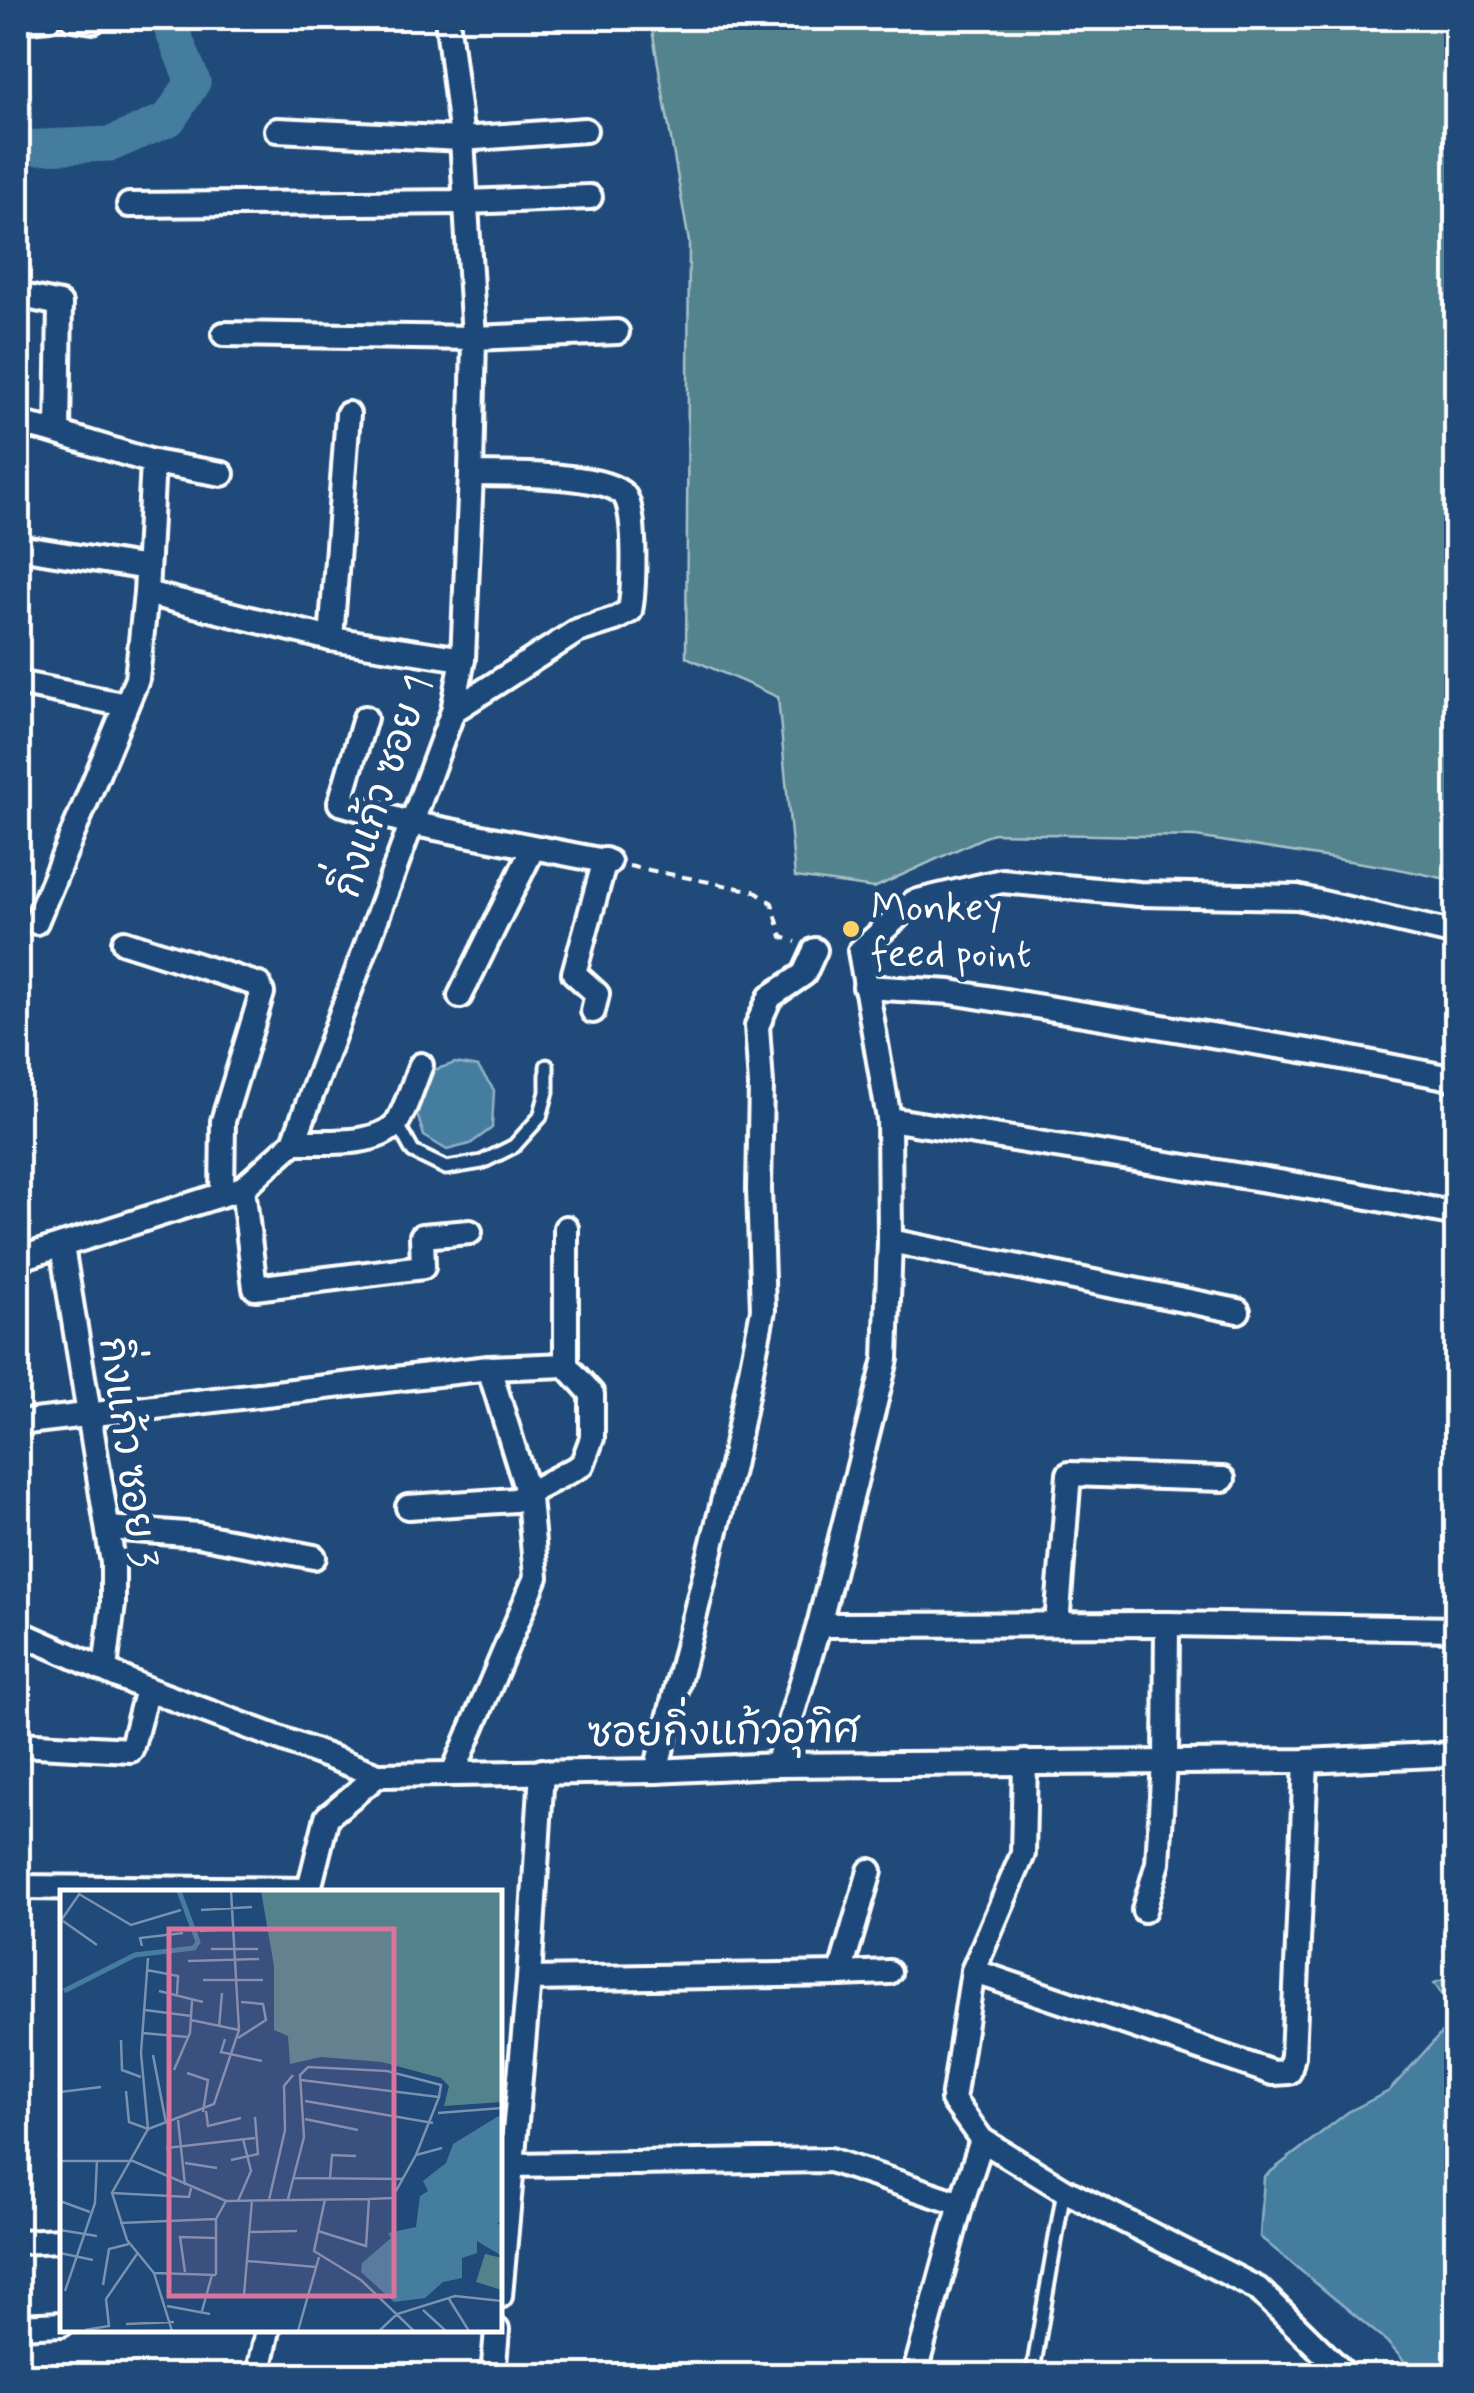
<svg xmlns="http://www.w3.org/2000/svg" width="1474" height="2393" viewBox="0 0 1474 2393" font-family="Mynerve,'Playpen Sans Thai',sans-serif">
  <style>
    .green { fill: #52838d; stroke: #a8c1c6; stroke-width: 2.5 }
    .water { fill: #457d9f; stroke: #8fb1c5; stroke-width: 2.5 }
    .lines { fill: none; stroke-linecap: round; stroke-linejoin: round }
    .river { stroke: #457d9f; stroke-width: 35 }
    .service-casing { stroke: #fff; stroke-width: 19 }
    .minor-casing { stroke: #fff; stroke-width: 30 }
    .path { stroke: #fff; stroke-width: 4; stroke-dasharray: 10 8; stroke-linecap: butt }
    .service { stroke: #1f4a7a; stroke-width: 11 }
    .minor { stroke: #1f4a7a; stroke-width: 22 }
    .poi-dot { fill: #ffd166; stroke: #1f4a7a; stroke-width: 4 }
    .labels { text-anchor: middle; stroke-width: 10; stroke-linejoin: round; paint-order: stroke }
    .street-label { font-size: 40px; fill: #fff; stroke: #1f4a7a }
    .poi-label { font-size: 40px; fill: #fff; stroke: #1f4a7a; text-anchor: start }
    .inset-river { fill: none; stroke: #457d9f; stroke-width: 5 }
    .inset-road { fill: none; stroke: #7992af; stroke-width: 2.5 }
    .view { fill: #da749d; fill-opacity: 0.15; stroke: #da749d; stroke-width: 5 }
    .inset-edge { fill: none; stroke: #fff; stroke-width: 5 }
  </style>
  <rect width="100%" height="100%" fill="#1f4a7a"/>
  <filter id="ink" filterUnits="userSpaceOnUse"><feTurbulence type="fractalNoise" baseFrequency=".01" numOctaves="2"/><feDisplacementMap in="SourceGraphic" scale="20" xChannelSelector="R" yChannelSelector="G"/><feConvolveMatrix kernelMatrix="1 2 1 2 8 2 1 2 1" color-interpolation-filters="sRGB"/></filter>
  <g filter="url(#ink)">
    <polygon class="green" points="650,18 1456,18 1456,881 1394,868 1196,837 993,833 874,888 795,877 778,697 686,657 689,242"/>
    <g class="water">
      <polygon points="455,1063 478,1067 494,1090 492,1128 470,1144 447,1150 424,1136 417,1114 434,1070"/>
      <polygon points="1456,1975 1456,2014 1434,1983"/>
      <polygon points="1456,2017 1456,2375 1417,2375 1386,2341 1260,2237 1264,2177 1348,2112 1389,2091"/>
    </g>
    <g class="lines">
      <polyline class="river" points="18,148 111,144 169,119 193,82 167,18"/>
      <g class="service-casing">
        <g id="service">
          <polyline points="397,1123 413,1152 446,1168 482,1162 514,1146 540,1117 547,1092 547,1066"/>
          <polyline points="1032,2376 1064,2190"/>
        </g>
      </g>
      <g class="minor-casing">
        <g id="minor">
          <polyline points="72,18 93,21"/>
          <polyline points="18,21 49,18"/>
          <polyline points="277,130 462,139 585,130"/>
          <polyline points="129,205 467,202 590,197"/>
          <polyline points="18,295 60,304 58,432"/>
          <polyline points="224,334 474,338 617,332"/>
          <polyline points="18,423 48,430 153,462 222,474"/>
          <polyline points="18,547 147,568"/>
          <polyline points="146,593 331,639 463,659"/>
          <polyline points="331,639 348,414"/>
          <polyline points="18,683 126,705"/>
          <path d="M 453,711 L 577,631 L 615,619 L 630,611 C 634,590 637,509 624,495 C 603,472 504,475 471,474"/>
          <polyline points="365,718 340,803 410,823 609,862"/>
          <polyline points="36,922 137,679 146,593 153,462"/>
          <polyline points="124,942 259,985 262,993 223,1121 222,1194"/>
          <polyline points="865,987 951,992 1326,1054 1456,1079"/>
          <polyline points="460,996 533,848"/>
          <polyline points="593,1011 597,994 574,973 605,860"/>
          <polyline points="889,1119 1353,1194 1456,1214"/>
          <path d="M 294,1142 C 323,1141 375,1147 396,1124 C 404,1114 415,1079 421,1065"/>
          <polyline points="243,1188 255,1288 423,1267 422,1236 470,1232"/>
          <polyline points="890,1241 1238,1311"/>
          <polyline points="62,1246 113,1563 113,1604 105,1669"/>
          <polyline points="18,1259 243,1188 294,1142 453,711 463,659 471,474 474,338 462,139 447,18"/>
          <polyline points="18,1423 489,1368 566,1365"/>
          <polyline points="408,1507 515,1500 582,1465 592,1438 592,1394 566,1365 566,1228"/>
          <polyline points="109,1528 198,1535 314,1557"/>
          <polyline points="1057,1624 1069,1474 1223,1479"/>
          <polyline points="819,1625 1167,1624 1456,1629"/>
          <polyline points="18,1632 147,1689 378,1775 656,1771 777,1765 1306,1761 1456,1754"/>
          <polyline points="18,1744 131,1750 147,1689"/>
          <polyline points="1025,1762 1023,1854 973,1971 953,2100 982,2140 1064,2190 1258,2289 1347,2376"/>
          <polyline points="1166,1762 1167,1624"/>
          <polyline points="777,1765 819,1625 886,1359 890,1241 889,1119 860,951 914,902 1002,881 1139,894 1297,897 1456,934"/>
          <polyline points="656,1771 732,1466 763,1310 759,1189 761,1085 757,1026 770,997 804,974 815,950"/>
          <polyline points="453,1773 536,1577 529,1498 489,1368"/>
          <polyline points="870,1871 840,1974 889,1972"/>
          <polyline points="18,1887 308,1890"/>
          <polyline points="308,1893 327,1817 378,1775"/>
          <polyline points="1144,1910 1158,1863 1164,1762"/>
          <polyline points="973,1971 1273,2073 1289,2072 1293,2056 1306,1761"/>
          <polyline points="529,1979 840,1974"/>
          <polyline points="511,2165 830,2160 961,2204"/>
          <polyline points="18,2242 62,2240"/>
          <polyline points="500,2296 529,1979 542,1771"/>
          <polyline points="18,2326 62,2324"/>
          <polyline points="258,2376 268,2330"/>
          <polyline points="493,2376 497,2330"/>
          <polyline points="914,2376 961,2204 982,2140"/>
        </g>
      </g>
      <polyline class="path" points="629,866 754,891 772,903 782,937 796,942"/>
      <use href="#service" class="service"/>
      <use href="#minor" class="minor"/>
    </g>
  </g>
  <circle class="poi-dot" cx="851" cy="929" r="10"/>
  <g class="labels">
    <g class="street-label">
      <text transform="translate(381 786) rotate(-71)" y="14">กิ่งแก้ว ซอย 1</text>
      <text transform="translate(130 1452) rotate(82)" y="14">กิ่งแก้ว ซอย 3</text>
      <text transform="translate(723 1730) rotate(-1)" y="14">ซอยกิ่งแก้วอุทิศ</text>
    </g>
    <g class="poi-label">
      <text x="871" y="920">Monkey<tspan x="871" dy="46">feed point</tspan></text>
    </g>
  </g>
  <g transform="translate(60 1890)">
    <rect width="442" height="442" fill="#1f4a7a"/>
    <path d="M 201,1 L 442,1 L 442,212 L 384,216 L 389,196 L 381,188 L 322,172 L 261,167 L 230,174 L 228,146 L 214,140 L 214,76 ZM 425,364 L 442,368 L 442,400 L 416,392 Z" fill="#52838d"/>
    <path d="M 442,224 L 442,329 L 437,334 L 442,335 L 442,366 L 417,351 L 417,363 L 402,368 L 402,388 L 383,392 L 365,408 L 334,412 L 301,382 L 302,373 L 331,348 L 328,343 L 356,337 L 360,306 L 368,301 L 363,291 L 386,273 L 393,254 Z" fill="#457d9f"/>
    <path class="inset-river" d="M 4,101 L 75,65 L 134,58 L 138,52 L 119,1"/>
    <path class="inset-road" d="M 19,4 L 71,35 L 121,20M 141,20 L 192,17M 3,31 L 37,55M 0,32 L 20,3M 140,41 L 193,38M 82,56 L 80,48 L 123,43M 151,59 L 198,59M 128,71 L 199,69M 87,80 L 118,86 L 117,105M 143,90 L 203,90M 99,101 L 143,112M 85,120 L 131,126M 131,130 L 179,140M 159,137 L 162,103M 82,143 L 128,147M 178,148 L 206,130 L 203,114 L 181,112M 165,149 L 161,162 L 202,171M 61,150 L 62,180 L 81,187M 93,165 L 106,233M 114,180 L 130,143 L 132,110M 127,183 L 148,190 L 143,222M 241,190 L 379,207 L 356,265M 66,201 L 69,232 L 88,239 L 81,163 L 88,68M 0,202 L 41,197M 245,211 L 373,233M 146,221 L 148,236 L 181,228M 378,223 L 442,218M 245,229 L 298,240M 118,230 L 125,295M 106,258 L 195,248M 171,270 L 198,264 L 195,227M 0,271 L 73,271 L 166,311 L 309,309 L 332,308 L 356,265 L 382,258M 125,273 L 157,278M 234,288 L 343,289M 270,288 L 272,265 L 296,266M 52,303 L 129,307 L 131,298M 228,309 L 244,247 L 240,185 L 248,177 L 327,181 L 381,195 L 379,207M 265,309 L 254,361 L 301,390 L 354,441M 209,310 L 225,240 L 224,196 L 233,185M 0,311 L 30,322M 178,311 L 191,281 L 183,249M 60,333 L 156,329M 0,340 L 37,346M 258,341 L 306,356 L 309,309M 190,342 L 237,341M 0,363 L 33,370M 187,371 L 256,377M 125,382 L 120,347 L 155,348M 94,383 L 156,385M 156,385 L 156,329 L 166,311M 43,395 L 49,359 L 69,354M 5,401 L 35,313 L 37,270M 177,407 L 184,405 L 192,310M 389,409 L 409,441M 107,416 L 150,424M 363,420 L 386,441M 142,421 L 152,385M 66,434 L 114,432M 25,440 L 49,436 L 46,409 L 77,364M 112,441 L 94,383 L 67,350 L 52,303 L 88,239 L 154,214 L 179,140 L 171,1M 238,441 L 259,367M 319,441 L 337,424 L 395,406 L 442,411"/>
    <path class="view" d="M 109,39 L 334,39 L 334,406 L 109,406 Z"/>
    <rect width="442" height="442" class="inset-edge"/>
  </g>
  <rect width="1474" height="2393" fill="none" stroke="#1f4a7a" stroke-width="60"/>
  <rect x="30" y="30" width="1414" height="2333" fill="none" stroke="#fff" stroke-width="4" filter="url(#ink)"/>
</svg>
